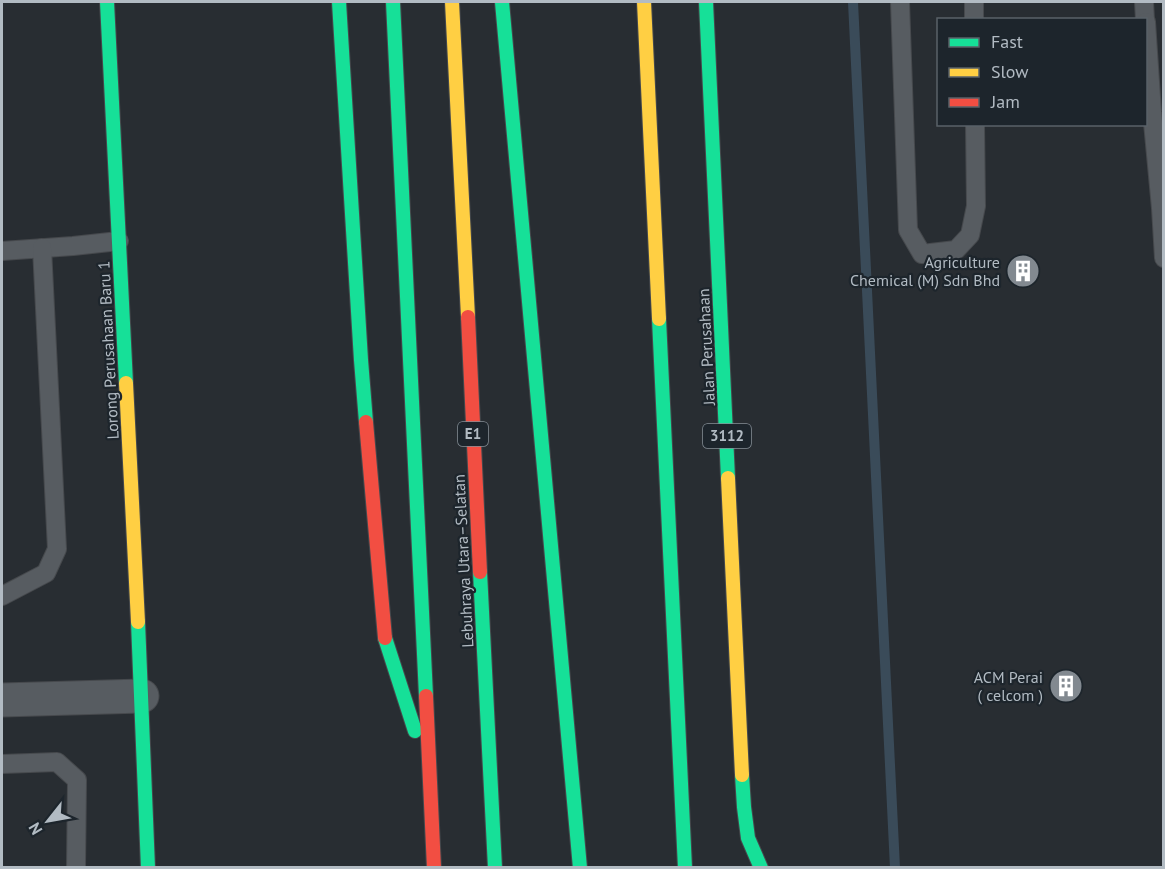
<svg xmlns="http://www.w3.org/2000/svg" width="1165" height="869" viewBox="0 0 1165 869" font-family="'PT Sans',sans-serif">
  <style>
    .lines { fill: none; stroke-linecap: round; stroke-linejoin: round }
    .stream { stroke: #3a4b59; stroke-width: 10 }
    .lane-casing { stroke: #46494d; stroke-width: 20 }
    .street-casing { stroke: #46494d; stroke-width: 35 }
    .fast-casing { stroke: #46494d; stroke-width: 16 }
    .slow-casing { stroke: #46494d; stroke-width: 16 }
    .jam-casing { stroke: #46494d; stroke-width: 16 }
    .lane { stroke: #575c61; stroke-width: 18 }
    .street { stroke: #575c61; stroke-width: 33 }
    .fast { stroke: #16e098; stroke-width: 14 }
    .slow { stroke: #ffcf43; stroke-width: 14 }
    .jam { stroke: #f24e42; stroke-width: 14 }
    .labels { text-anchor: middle; stroke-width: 4.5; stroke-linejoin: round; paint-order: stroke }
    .shield { fill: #1d252c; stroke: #858e96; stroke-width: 1.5 }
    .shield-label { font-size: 15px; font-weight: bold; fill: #b2bbc3 }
    .poi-label { font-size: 16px; fill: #b2bbc3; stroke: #1d252c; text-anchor: end }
    .street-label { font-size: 16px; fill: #b2bbc3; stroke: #1d252c }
  </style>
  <rect width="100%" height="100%" fill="#282d32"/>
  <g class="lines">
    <polyline class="stream" points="853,2 895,868"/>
    <g class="lane-casing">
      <g id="lane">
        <polyline points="900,2 908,230 922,254 956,250 970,235 976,206 975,124"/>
        <polyline points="974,2 974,20"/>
        <polyline points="1144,2 1145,20"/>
        <polyline points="1146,22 1152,112 1161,208 1164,258"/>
        <polyline points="2,251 73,246 119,241"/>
        <polyline points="2,596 46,573 57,549 42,248"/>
        <polyline points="2,764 57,762 77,780 76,868"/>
      </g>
    </g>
    <g class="street-casing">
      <polyline id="street" points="2,700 142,696"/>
    </g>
    <g class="fast-casing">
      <g id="fast">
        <polyline points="107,2 126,383"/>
        <polyline points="339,2 361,360 366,422"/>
        <polyline points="393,2 426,696"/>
        <polyline points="502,2 580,868"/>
        <polyline points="706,2 728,478"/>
        <polyline points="659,319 685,868"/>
        <polyline points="480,572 495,868"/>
        <polyline points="138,622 148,868"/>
        <polyline points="385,638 415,731"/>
        <polyline points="742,775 744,807 748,838 761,868"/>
      </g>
    </g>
    <g class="slow-casing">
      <g id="slow">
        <polyline points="452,2 468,317"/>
        <polyline points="644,2 659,319"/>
        <polyline points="126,383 138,622"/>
        <polyline points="728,478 742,775"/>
      </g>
    </g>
    <g class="jam-casing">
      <g id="jam">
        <polyline points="468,317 480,572"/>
        <polyline points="366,422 385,638"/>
        <polyline points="426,696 434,868"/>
      </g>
    </g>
    <use href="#lane" class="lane"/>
    <use href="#street" class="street"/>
    <use href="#fast" class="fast"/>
    <use href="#slow" class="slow"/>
    <use href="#jam" class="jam"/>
  </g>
  <defs>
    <g id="building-disc" transform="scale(1.725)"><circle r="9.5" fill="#828990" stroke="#1d252c"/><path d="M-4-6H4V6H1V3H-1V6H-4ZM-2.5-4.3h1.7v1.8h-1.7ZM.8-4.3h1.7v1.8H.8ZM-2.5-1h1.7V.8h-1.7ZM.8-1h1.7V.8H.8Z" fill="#fff"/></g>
  </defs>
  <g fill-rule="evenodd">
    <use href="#building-disc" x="1023" y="271"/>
    <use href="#building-disc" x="1066" y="686"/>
  </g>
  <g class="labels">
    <g class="shield">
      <rect x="458" y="422" width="30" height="24" rx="4.5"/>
      <rect x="703" y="424" width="48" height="24" rx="4.5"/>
    </g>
    <g class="shield-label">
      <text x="473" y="439">E1</text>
      <text x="727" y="441">3112</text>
    </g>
    <g class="poi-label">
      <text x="1000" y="268">Agriculture<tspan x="1000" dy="18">Chemical (M) Sdn Bhd</tspan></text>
      <text x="1043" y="683">ACM Perai<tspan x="1043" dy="18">( celcom )</tspan></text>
    </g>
    <g class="street-label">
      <text transform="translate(706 347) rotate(-93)" y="6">Jalan Perusahaan</text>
      <text transform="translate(108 350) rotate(-93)" y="6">Lorong Perusahaan Baru 1</text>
      <text transform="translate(463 561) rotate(-93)" y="6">Lebuhraya Utara–Selatan</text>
    </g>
  </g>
  <rect width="1165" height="869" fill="none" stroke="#b2bbc3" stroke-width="6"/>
  <rect x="937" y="18" width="210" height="108" fill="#1d252c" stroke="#596168" stroke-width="1.5"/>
  <rect x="949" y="38" width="30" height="9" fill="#16e098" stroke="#596168" stroke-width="1.5"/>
  <text x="991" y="48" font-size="18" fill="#b2bbc3">Fast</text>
  <rect x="949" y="68" width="30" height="9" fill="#ffcf43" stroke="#596168" stroke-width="1.5"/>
  <text x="991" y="78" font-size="18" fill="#b2bbc3">Slow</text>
  <rect x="949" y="98" width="30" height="9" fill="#f24e42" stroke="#596168" stroke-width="1.5"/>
  <text x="991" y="108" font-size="18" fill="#b2bbc3">Jam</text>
  <g transform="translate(48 821) rotate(239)" stroke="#1d252c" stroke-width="4.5" paint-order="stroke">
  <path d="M0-4.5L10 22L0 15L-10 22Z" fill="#b2bbc3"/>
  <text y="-9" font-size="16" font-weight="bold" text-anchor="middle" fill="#b2bbc3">N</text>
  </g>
</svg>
